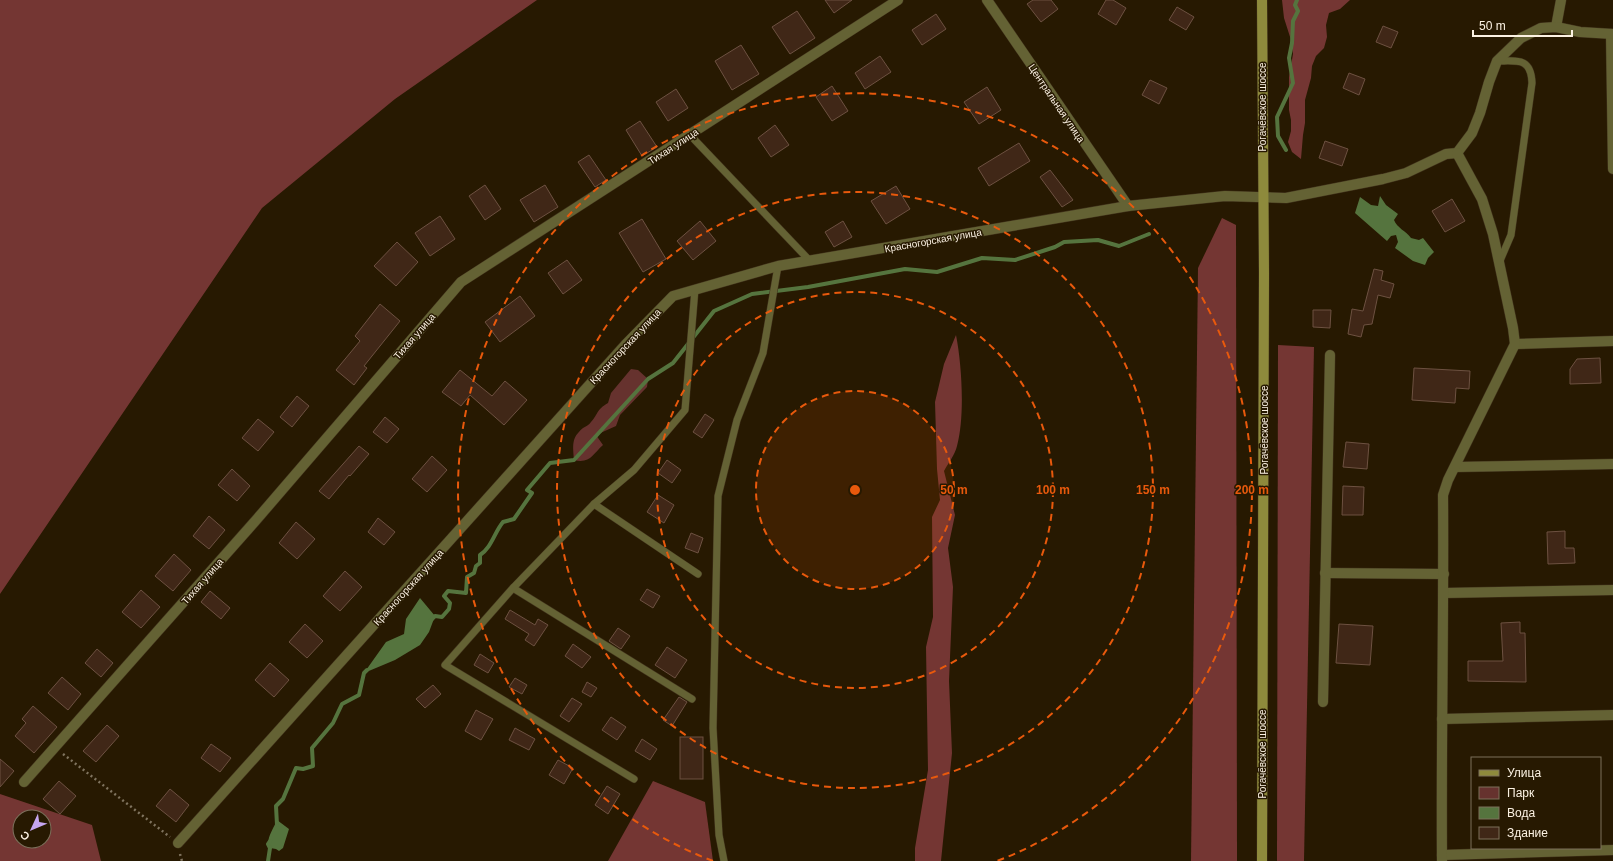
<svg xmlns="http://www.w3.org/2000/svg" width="1613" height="861" viewBox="0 0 1613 861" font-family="Arial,sans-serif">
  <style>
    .green { fill: #66322e }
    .forest { fill: #743633; fill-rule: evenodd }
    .water { fill: #55743e }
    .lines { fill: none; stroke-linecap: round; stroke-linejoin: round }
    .stream { stroke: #55743e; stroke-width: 4 }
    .building { fill: #402717; stroke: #6d5141 }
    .lane-casing { stroke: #41331c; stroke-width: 8 }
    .street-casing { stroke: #41331c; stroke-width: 11 }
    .secondary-casing { stroke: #41331c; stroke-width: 11 }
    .path { stroke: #7f735e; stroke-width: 2.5; stroke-dasharray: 2 3; stroke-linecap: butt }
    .lane { stroke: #646234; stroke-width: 7 }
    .street { stroke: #646234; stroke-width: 10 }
    .secondary { stroke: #8e8a3c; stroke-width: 10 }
    .ring { fill: none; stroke: #e8590c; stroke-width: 2; stroke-dasharray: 7 5 }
    .labels { text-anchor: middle; stroke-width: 3; stroke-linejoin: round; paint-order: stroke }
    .street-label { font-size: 10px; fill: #fcf2e3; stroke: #271901 }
    .centre { fill: #e8590c; stroke: #271901; stroke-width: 2 }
    .ring-label { font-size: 12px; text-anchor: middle; font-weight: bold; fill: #e8590c; stroke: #271901; stroke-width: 3; stroke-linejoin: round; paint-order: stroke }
  </style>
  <rect width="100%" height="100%" fill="#271901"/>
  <path class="green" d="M 631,369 L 638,370 L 648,379 L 647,387 L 620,415 L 616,426 L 596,435 L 603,445 C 593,454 590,464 574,460 C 573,445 571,438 583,428 C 586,426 589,425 591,422 C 599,413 596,410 608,403 L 611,393 Z"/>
  <g class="forest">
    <polygon points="0,0 537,0 395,99 262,208 0,594"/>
    <polygon points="1282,0 1350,0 1340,9 1329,13 1326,25 1327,37 1324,48 1316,56 1312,66 1311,78 1305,100 1305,123 1303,135 1301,159 1292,152 1288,142 1291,131 1291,120 1289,110 1289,77 1293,54 1291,40 1284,18"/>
    <polygon points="1222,218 1236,225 1237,861 1191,861 1198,268"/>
    <path d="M 956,335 C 962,365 965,417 957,446 C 955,455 948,463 944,471 L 955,515 L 948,548 L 953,587 L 949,681 L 952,753 L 941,861 L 915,861 L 915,848 L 928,770 L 926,647 L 933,617 L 932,517 L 940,500 L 937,469 L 935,402 L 944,364 Z"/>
    <polygon points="1278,345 1314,347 1304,861 1277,861"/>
    <polygon points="653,781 705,802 713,861 608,861"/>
    <path d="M 0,794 L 92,825 L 101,861 L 0,861 ZM 20,817 L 44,817 L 44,841 L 20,841 Z"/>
  </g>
  <g class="water">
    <path d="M 1380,196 L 1386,205 L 1398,214 L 1394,220 C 1397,228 1406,231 1411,238 L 1419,240 L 1423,238 L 1434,252 L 1428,258 L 1425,265 L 1413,261 L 1395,248 L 1398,242 L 1396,235 L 1391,236 L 1387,241 L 1355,213 L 1360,197 L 1371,205 L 1378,206 Z"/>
    <polygon points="420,598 435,616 429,632 420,645 395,660 364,673 386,642 404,634 406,619"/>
    <path d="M 277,820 L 289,829 L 283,848 L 279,851 L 276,849 L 270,848 C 265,839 273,830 277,820 Z"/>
  </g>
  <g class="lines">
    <g class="stream">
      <polyline points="1286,150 1278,136 1277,117 1293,83 1289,58 1292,43 1293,21 1298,11 1295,5 1297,0"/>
      <path d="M 431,620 L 435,616 L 442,617 L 449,609 L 450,603 L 444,596 L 448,591 L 466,593 L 467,577 L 474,573 L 476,566 L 480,563 L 480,555 C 492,547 494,533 503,522 L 514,519 L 532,493 L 527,490 L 550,463 L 574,460 L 648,379 L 673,363 L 714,311 L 752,294 L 808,287 L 905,269 L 937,272 L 982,258 L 1015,260 L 1055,247 L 1064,242 L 1098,240 L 1119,246 L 1149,234"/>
      <polyline points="277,825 276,806 283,799 296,768 303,769 313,766 312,748 333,723 342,704 359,695 364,673 367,670"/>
      <polyline points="268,861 270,848 268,844 270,841"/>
    </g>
  </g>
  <g class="building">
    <polygon points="825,0 852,0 834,13"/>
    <polygon points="1033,0 1051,0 1058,9 1041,22 1027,4"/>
    <polygon points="1106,0 1113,0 1126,8 1116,25 1098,14"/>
    <polygon points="1177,7 1194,17 1186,30 1169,20"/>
    <polygon points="797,11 815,38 790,54 772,27"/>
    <polygon points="936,14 946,29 922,45 912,30"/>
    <polygon points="1383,26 1398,32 1391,48 1376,42"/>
    <polygon points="741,45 759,74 732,90 715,61"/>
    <polygon points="880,56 891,72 865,89 855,73"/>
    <polygon points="1349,73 1365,79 1359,95 1343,88"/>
    <polygon points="1150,80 1167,88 1159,104 1142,95"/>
    <polygon points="832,86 848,111 832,121 816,97"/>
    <polygon points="987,87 1001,110 979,124 964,102"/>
    <polygon points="676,89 688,108 668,121 656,102"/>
    <polygon points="640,121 657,147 642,156 626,130"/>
    <polygon points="775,125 789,145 771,157 758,138"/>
    <polygon points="1325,141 1348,149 1342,166 1319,158"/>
    <polygon points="1019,143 1030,161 989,186 978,168"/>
    <polygon points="589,155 606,180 595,187 578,162"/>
    <polygon points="1050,170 1073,200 1062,207 1040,177"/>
    <polygon points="485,185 501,209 485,220 469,196"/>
    <polygon points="545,185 558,207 534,222 520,200"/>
    <polygon points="896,186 910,209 886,224 871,201"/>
    <polygon points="1452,199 1465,221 1445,232 1432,211"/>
    <polygon points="440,216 455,239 430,256 415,233"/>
    <polygon points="642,219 666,259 643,272 619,233"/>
    <polygon points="700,221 716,241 693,260 677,241"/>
    <polygon points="843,221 852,237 834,247 825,232"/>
    <polygon points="397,242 418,262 396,286 374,266"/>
    <polygon points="567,260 582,280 563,294 548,273"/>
    <polygon points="1374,269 1383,271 1381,280 1394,284 1390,298 1378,295 1372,324 1364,325 1361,337 1348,334 1352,309 1363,311"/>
    <polygon points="520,296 535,316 500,342 485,322"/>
    <polygon points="380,304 400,321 364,366 367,368 354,385 336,370 360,341 355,336"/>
    <polygon points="1313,310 1331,310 1330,328 1313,327"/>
    <polygon points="1600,358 1601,383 1570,384 1570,369 1577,359"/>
    <polygon points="1414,368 1470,371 1469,389 1456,388 1455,403 1412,400"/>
    <polygon points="460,370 492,396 505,381 527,400 504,425 470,395 461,406 442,392"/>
    <polygon points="297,396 309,406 292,427 280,417"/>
    <polygon points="705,414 714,420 702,438 693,432"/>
    <polygon points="385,417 399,429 387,443 373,432"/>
    <polygon points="258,419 274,432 258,451 242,438"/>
    <polygon points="1346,442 1369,444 1367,469 1343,467"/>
    <polygon points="359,446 369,454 350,476 349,475 329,499 319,491"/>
    <polygon points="432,456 447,470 427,492 412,479"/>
    <polygon points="667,460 681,470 672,483 658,473"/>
    <polygon points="232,469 250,486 237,501 218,485"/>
    <polygon points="1343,486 1364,487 1363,515 1342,515"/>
    <polygon points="658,495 674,505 664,523 647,512"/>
    <polygon points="209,516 225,530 209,549 193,536"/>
    <polygon points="378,518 395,532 384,545 368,532"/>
    <polygon points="296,522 315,539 297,559 279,543"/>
    <polygon points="1565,531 1565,548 1574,548 1575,563 1548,564 1547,532"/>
    <polygon points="691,533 703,538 698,553 685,548"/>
    <polygon points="174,554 191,570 173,591 155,576"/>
    <polygon points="345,571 362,587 340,611 323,596"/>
    <polygon points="647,589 660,596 653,608 640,600"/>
    <polygon points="141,590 160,607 141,628 122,612"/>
    <polygon points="210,591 230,608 221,619 201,602"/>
    <polygon points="510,610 535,625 538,619 548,625 534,646 525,640 529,634 505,619"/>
    <polygon points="1520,622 1520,633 1525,633 1526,682 1468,681 1468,661 1503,661 1501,623"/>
    <polygon points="305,624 323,641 307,658 289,642"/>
    <polygon points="1339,624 1373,626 1370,665 1336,663"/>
    <polygon points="618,628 630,636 621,649 609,641"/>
    <polygon points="573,644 591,657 582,668 565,656"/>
    <polygon points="667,647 687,660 675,678 655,665"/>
    <polygon points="97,649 113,663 101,677 85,663"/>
    <polygon points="480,654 494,663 488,673 474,665"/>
    <polygon points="270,663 289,680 274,697 255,680"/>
    <polygon points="62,677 81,694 68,710 48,693"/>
    <polygon points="515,678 527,685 522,694 509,687"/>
    <polygon points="587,682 597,688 591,697 582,692"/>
    <polygon points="433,685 441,694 425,708 416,699"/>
    <polygon points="679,697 687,702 672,726 663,720"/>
    <polygon points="572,698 582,704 569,722 560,716"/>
    <polygon points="33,706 57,727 34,753 15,736 26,723 22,719"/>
    <polygon points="476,710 493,719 481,740 465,731"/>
    <polygon points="611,717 626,727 617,740 602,730"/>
    <polygon points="107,725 119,736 96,762 83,751"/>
    <polygon points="515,728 535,739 529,750 509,740"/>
    <rect x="680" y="737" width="23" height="42"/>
    <polygon points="642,739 657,749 650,760 635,751"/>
    <polygon points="211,744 231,758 220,772 201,758"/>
    <polygon points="0,759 14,771 0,787"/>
    <polygon points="558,760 573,768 564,784 549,775"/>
    <polygon points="59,781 76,796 60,814 43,799"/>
    <polygon points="607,786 620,794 608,814 595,805"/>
    <polygon points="170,789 189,805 176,822 156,806"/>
  </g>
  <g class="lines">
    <g class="lane-casing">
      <g id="lane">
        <path d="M 1497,61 C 1517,61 1531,57 1532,83 L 1511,235 L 1499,263"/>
        <polyline points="690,135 810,261"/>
        <polyline points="594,504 698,574"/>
        <polyline points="513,588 692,699"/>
        <polyline points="634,779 445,665 513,588 594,504 634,470 685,410 695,289"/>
        <polyline points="724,861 719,835 713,728 718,496 737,420 763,353 778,266"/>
      </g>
    </g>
    <g class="street-casing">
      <g id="street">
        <polyline points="987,0 1128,206"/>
        <polyline points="1556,27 1561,0"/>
        <polyline points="1611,34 1613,169"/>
        <polyline points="1515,344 1613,341"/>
        <polyline points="1455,467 1613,464"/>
        <polyline points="1325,573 1444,574"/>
        <polyline points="1444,593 1613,590"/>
        <polyline points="1323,702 1330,355"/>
        <polyline points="1442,719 1613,715"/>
        <polyline points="24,782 257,519 461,282 898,0"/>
        <polyline points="178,843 626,344 673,296 778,266 1128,206 1225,196 1286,198 1383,179 1406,173 1446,154 1457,153 1472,133 1480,113 1489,82 1497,61 1521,38 1541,28 1556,27 1580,32 1613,34"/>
        <polyline points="1442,855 1613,850"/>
        <path d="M 1442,861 C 1441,739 1444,617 1443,495 L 1448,480 L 1515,344 L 1513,328 L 1493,234 L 1482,199 L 1457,153"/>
      </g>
    </g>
    <g class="secondary-casing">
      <polyline id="secondary" points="1262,0 1264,273 1262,861"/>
    </g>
    <g class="path">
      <polyline points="63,754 170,837"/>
      <polyline points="180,854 182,861"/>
    </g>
    <use href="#lane" class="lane"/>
    <use href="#street" class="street"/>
    <use href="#secondary" class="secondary"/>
  </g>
  <circle cx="855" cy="490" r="99" fill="#e8590c" fill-opacity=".12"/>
  <g class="ring">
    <circle cx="855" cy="490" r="99"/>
    <circle cx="855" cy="490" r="198"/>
    <circle cx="855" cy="490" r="298"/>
    <path d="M713 861A397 397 0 1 1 997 861"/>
  </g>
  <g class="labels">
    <g class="street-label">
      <text transform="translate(1057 103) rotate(56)" y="4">Центральная улица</text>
      <text transform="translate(1262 107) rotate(-90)" y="4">Рогачёвское шоссе</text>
      <text transform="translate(673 146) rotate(-33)" y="4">Тихая улица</text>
      <text transform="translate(933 240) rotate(-10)" y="4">Красногорская улица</text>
      <text transform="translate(414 336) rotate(-49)" y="4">Тихая улица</text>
      <text transform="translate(625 346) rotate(-47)" y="4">Красногорская улица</text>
      <text transform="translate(1264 430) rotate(-90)" y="4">Рогачёвское шоссе</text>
      <text transform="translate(202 581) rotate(-49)" y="4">Тихая улица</text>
      <text transform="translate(408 587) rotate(-48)" y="4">Красногорская улица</text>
      <text transform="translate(1262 754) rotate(-90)" y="4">Рогачёвское шоссе</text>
    </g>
  </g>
  <circle cx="855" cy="490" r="6" class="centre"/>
  <g class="ring-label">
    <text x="954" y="494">50 m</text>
    <text x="1053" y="494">100 m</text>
    <text x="1153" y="494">150 m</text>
    <text x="1252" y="494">200 m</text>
  </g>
  <rect x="1471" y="757" width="130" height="92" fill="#271901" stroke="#7c705b"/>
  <rect x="1479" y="770" width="20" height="6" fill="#8e8a3c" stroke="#7c705b"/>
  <text x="1507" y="777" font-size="12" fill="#fcf2e3">Улица</text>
  <rect x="1479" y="787" width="20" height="12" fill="#66322e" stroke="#7c705b"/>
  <text x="1507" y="797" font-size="12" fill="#fcf2e3">Парк</text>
  <rect x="1479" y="807" width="20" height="12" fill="#55743e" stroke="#7c705b"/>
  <text x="1507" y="817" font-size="12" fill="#fcf2e3">Вода</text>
  <rect x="1479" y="827" width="20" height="12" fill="#402717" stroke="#7c705b"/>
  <text x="1507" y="837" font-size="12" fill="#fcf2e3">Здание</text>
  <g transform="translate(32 829) rotate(226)"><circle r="19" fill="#271901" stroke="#7c705b"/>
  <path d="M0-3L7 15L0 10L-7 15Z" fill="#c6a6f0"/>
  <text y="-6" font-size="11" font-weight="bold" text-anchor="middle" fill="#fcf2e3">С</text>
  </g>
  <path d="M1473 30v6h99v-6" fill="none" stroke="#fcf2e3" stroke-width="2"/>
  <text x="1479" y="30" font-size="12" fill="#fcf2e3" stroke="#271901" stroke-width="3" paint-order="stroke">50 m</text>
</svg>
